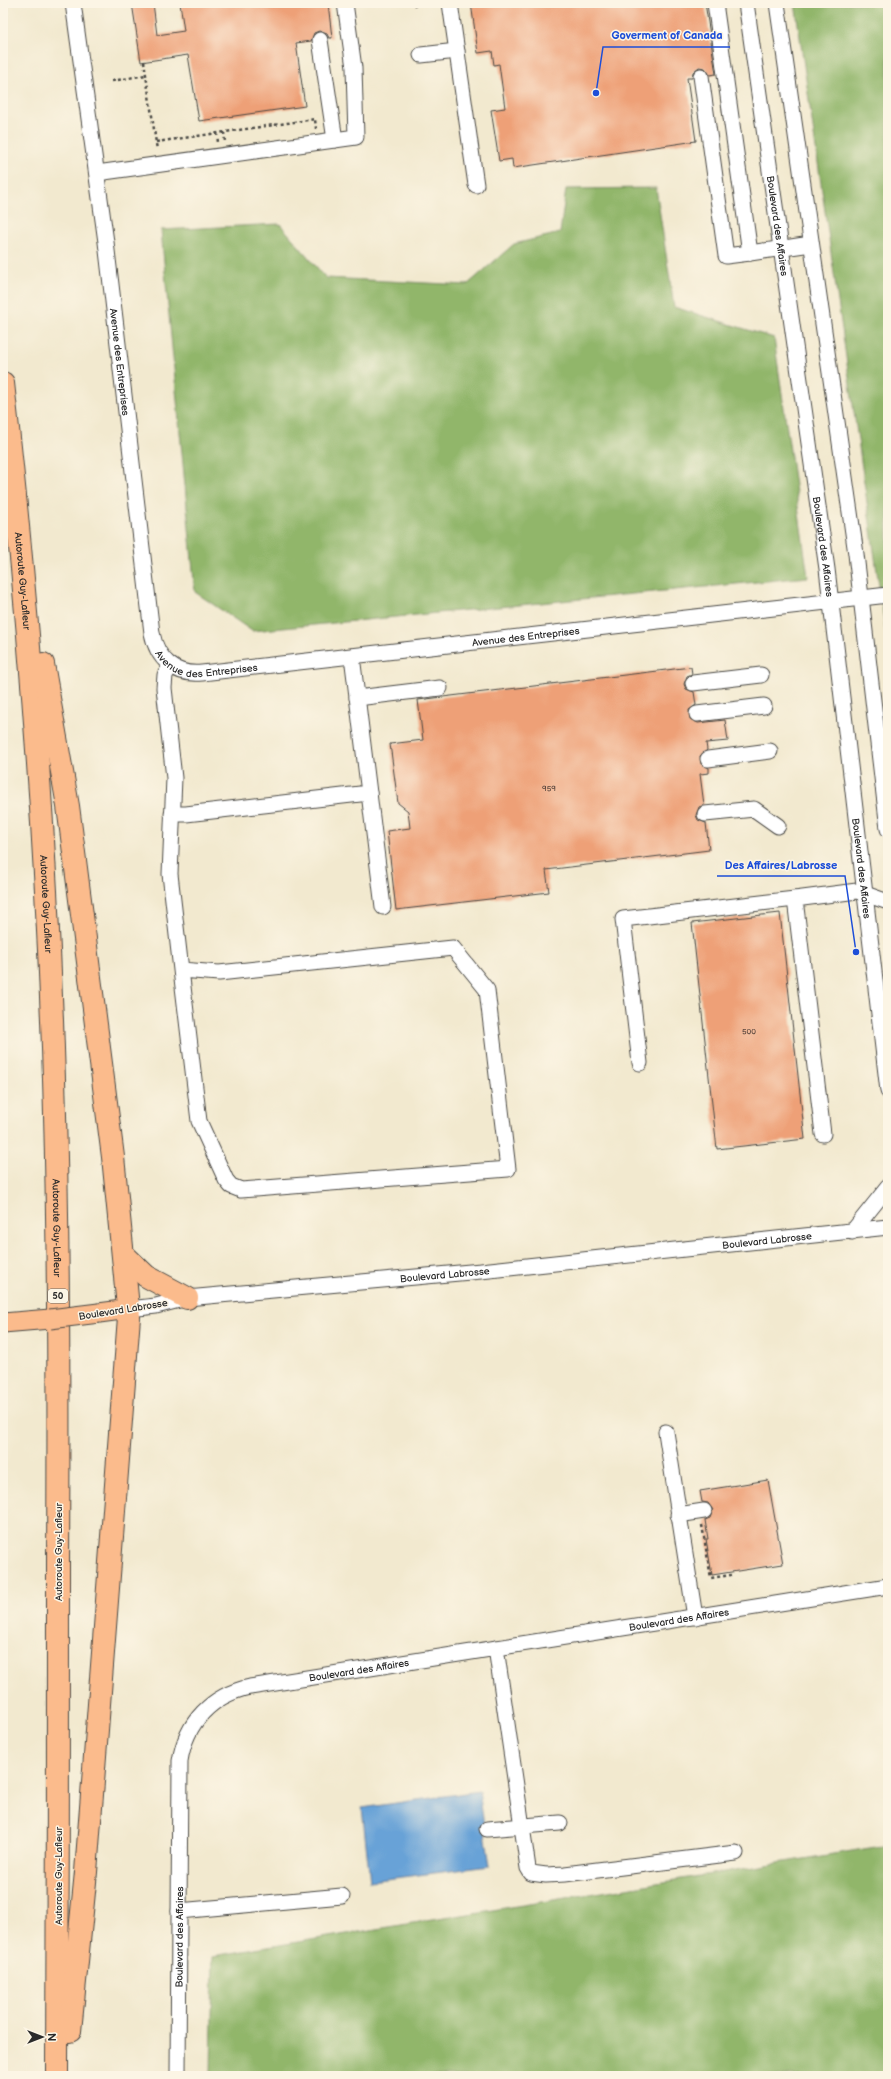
<svg xmlns="http://www.w3.org/2000/svg" width="891" height="2079" viewBox="0 0 891 2079" font-family="'Balsamiq Sans',sans-serif">
  <style>
    .forest { fill: #91b66a; stroke: #5e704a }
    .water { fill: #67a2d7; stroke: #496681 }
    .building { fill: #eea077 }
    .lines { fill: none; stroke-linecap: round; stroke-linejoin: round }
    .minor-casing { stroke: #494844; stroke-width: 17 }
    .major-casing { stroke: #494844; stroke-width: 21 }
    .highway-casing { stroke: #494844; stroke-width: 24 }
    .path { stroke: #494844; stroke-width: 2.5; stroke-dasharray: 3 3; stroke-linecap: butt }
    .minor { stroke: #fff; stroke-width: 15 }
    .major { stroke: #fbbb8c; stroke-width: 19 }
    .highway { stroke: #fbbb8c; stroke-width: 22 }
    .major-bridge-casing { stroke: #494844; stroke-width: 21; stroke-linecap: butt }
    .major-bridge { stroke: #fbbb8c; stroke-width: 19 }
    .labels { text-anchor: middle; stroke-width: 3; stroke-linejoin: round; paint-order: stroke }
    .number-label { font-size: 8px; fill: #5c483e }
    .shield { fill: #fcf5e5; stroke: #6a6863; stroke-width: 1 }
    .shield-label { font-size: 9px; font-weight: bold; fill: #2b2b2b }
    .street-label { font-size: 10px; fill: #2b2b2b; stroke: #fcf5e5 }
    .leader { fill: none; stroke: #1d4ed8; stroke-width: 1.5 }
    .callout-dot { fill: #1d4ed8; stroke: #fcf5e5; stroke-width: 1.5 }
    .callout-label { font-size: 11px; text-anchor: middle; font-weight: bold; fill: #1d4ed8; stroke: #fcf5e5; stroke-width: 3; stroke-linejoin: round; paint-order: stroke }
  </style>
  <rect width="100%" height="100%" fill="#fcf5e5"/>
  <filter id="ink" filterUnits="userSpaceOnUse"><feTurbulence type="fractalNoise" baseFrequency=".025" numOctaves="2"/><feDisplacementMap in="SourceGraphic" scale="8" xChannelSelector="R" yChannelSelector="G"/><feConvolveMatrix kernelMatrix="1 2 1 2 8 2 1 2 1" color-interpolation-filters="sRGB"/></filter>
  <filter id="wash" filterUnits="userSpaceOnUse"><feTurbulence type="fractalNoise" baseFrequency=".012" numOctaves="4" result="noise"/><feDisplacementMap in="SourceGraphic" scale="16" xChannelSelector="R" yChannelSelector="G"/><feGaussianBlur stdDeviation="0.9" result="paint"/><feColorMatrix in="noise" values="0 0 0 0 0 0 0 0 0 0 0 0 0 0 0 0 0 1.4 0 .05"/><feComposite in="paint" operator="in"/></filter>
  <g filter="url(#wash)">
    <rect width="100%" height="100%" fill="#f2e9cf"/>
    <g class="forest">
      <polygon points="795,3 888,3 888,648"/>
      <polygon points="656,188 674,307 774,338 808,577 252,631 195,592 161,230 280,224 326,278 467,285 514,244 560,233 566,189"/>
      <polygon points="888,1845 888,2076 211,2076 213,1956"/>
    </g>
    <polygon class="water" points="479,1791 490,1866 370,1881 362,1808"/>
    <g id="blocks">
      <g class="building">
        <polygon points="132,3 153,3 157,35 184,31 180,3 328,3 332,38 329,38 327,34 319,31 314,33 311,41 296,43 305,106 199,121 188,55 141,62"/>
        <polygon points="471,3 705,3 716,74 710,75 705,68 699,67 693,72 692,78 687,78 696,141 513,168 512,159 499,161 491,110 505,108 499,64 494,65 492,51 478,53"/>
        <polygon points="691,667 692,674 687,676 684,684 686,689 694,692 696,705 689,710 690,719 698,723 725,720 728,741 706,743 707,750 700,756 701,764 709,768 709,773 700,774 704,805 699,807 696,815 698,820 706,823 709,850 546,870 549,892 396,910 387,831 410,828 408,811 398,803 390,744 423,740 418,700"/>
        <polygon points="780,913 805,1139 717,1149 692,923"/>
        <polygon points="768,1480 783,1564 712,1575 706,1539 708,1539 705,1520 710,1518 713,1510 708,1503 702,1502 700,1491"/>
      </g>
    </g>
  </g>
  <g filter="url(#ink)">
    <use href="#blocks" fill-opacity="0" stroke="#494844" stroke-width="1"/>
    <g class="lines">
      <g class="minor-casing">
        <g id="minor">
          <path id="s1" d="M 73,3 L 106,242 L 152,633 C 157,659 175,676 202,673 L 888,595"/>
          <polyline points="450,3 476,185"/>
          <polyline points="715,3 750,253 811,244"/>
          <path id="s2" d="M 746,3 L 827,569 L 888,1091"/>
          <polyline points="777,3 856,554 888,829"/>
          <polyline points="320,40 335,140"/>
          <polyline points="421,55 457,51"/>
          <polyline points="701,76 726,256 750,253"/>
          <polyline points="97,173 356,137 354,68 345,3"/>
          <polyline points="171,666 165,675 164,688 174,778 170,874 181,970 219,973 453,948 487,990 508,1169 241,1190 231,1186 226,1180 199,1121 181,970"/>
          <polyline points="693,683 761,675"/>
          <polyline points="357,698 440,688"/>
          <polyline points="697,714 764,706"/>
          <polyline points="708,759 770,751"/>
          <polyline points="369,793 383,907"/>
          <polyline points="172,814 186,814 369,793 352,656"/>
          <polyline points="705,814 754,809 778,826"/>
          <polyline points="640,1063 623,919 795,899"/>
          <polyline points="823,1134 795,899 857,891 888,902"/>
          <polyline points="852,1232 888,1187"/>
          <path id="s3" d="M 129,1309 L 156,1306 L 187,1298 L 481,1271 L 888,1227"/>
          <polyline points="666,1432 695,1617"/>
          <polyline points="678,1515 704,1511"/>
          <polyline points="496,1648 528,1868 531,1873 546,1875 565,1874 736,1853"/>
          <polyline points="487,1829 560,1823"/>
          <polyline points="179,1911 342,1896"/>
          <path id="s4" d="M 178,2076 L 180,1761 C 186,1722 212,1695 250,1687 L 888,1586"/>
        </g>
      </g>
      <g class="major-casing">
        <g id="major">
          <polyline points="99,1313 129,1309"/>
          <polyline points="3,1323 50,1319"/>
        </g>
      </g>
      <g class="highway-casing">
        <g id="highway">
          <path id="s5" d="M 3,383 C 29,614 47,846 54,1079 C 59,1241 59,1403 58,1565 C 58,1735 58,1906 57,2076"/>
          <polyline points="43,664 68,806 113,1157 129,1317 86,1872 70,2031"/>
          <polyline points="124,1255 146,1276 187,1298"/>
        </g>
      </g>
      <g class="path">
        <polyline points="414,5 426,3"/>
        <polyline points="144,61 157,150"/>
        <polyline points="112,81 146,75"/>
        <polyline points="224,132 225,142"/>
        <polyline points="217,133 218,143"/>
        <polyline points="156,142 315,119 316,129"/>
        <polyline points="702,1525 711,1578 731,1575"/>
      </g>
      <use href="#minor" class="minor"/>
      <use href="#major" class="major"/>
      <use href="#highway" class="highway"/>
      <g class="major-bridge-casing">
        <polyline id="major-bridge" points="50,1319 99,1313"/>
      </g>
      <use href="#major-bridge" class="major-bridge"/>
    </g>
  </g>
  <g class="labels">
    <g class="number-label">
      <text x="549" y="791">959</text>
      <text x="749" y="1034">500</text>
    </g>
    <rect class="shield" x="48" y="1289" width="20" height="14" rx="3"/>
    <g class="shield-label">
      <text x="58" y="1299">50</text>
    </g>
    <g class="street-label">
      <text dy="4" stroke="none"><textPath href="#s2" startOffset="225">Boulevard des Affaires</textPath></text>
      <text dy="4" stroke="none"><textPath href="#s1" startOffset="362">Avenue des Entreprises</textPath></text>
      <text dy="4" stroke="none"><textPath href="#s2" startOffset="549">Boulevard des Affaires</textPath></text>
      <text dy="4" stroke="none"><textPath href="#s5" startOffset="199">Autoroute Guy-Lafleur</textPath></text>
      <text dy="4" stroke="none"><textPath href="#s1" startOffset="1032">Avenue des Entreprises</textPath></text>
      <text dy="4" stroke="none"><textPath href="#s1" startOffset="708">Avenue des Entreprises</textPath></text>
      <text dy="4" stroke="none"><textPath href="#s2" startOffset="873">Boulevard des Affaires</textPath></text>
      <text dy="4" stroke="none"><textPath href="#s5" startOffset="523">Autoroute Guy-Lafleur</textPath></text>
      <text dy="4" stroke="none"><textPath href="#s5" startOffset="847">Autoroute Guy-Lafleur</textPath></text>
      <text dy="4" stroke="none"><textPath href="#s3" startOffset="642">Boulevard Labrosse</textPath></text>
      <text dy="4" stroke="none"><textPath href="#s3" startOffset="318">Boulevard Labrosse</textPath></text>
      <text transform="translate(123 1309) rotate(-9)" y="4">Boulevard Labrosse</text>
      <text transform="translate(58 1552) rotate(-90)" y="4">Autoroute Guy-Lafleur</text>
      <text dy="4" stroke="none"><textPath href="#s4" startOffset="858">Boulevard des Affaires</textPath></text>
      <text dy="4" stroke="none"><textPath href="#s4" startOffset="534">Boulevard des Affaires</textPath></text>
      <text transform="translate(58 1876) rotate(-90)" y="4">Autoroute Guy-Lafleur</text>
      <text dy="4" stroke="none"><textPath href="#s4" startOffset="139">Boulevard des Affaires</textPath></text>
    </g>
  </g>
  <path class="leader" d="M596 93L603 47H730M856 952L845 876H717"/>
  <g class="callout-dot">
    <circle cx="596" cy="93" r="4"/>
    <circle cx="856" cy="952" r="4"/>
  </g>
  <g class="callout-label">
    <text x="667" y="39">Goverment of Canada</text>
    <text x="781" y="869">Des Affaires/Labrosse</text>
  </g>
  <rect width="891" height="2079" fill="none" stroke="#fcf5e5" stroke-width="16"/>
  <g transform="translate(42 2037) rotate(90)" stroke="#fcf5e5" stroke-width="3" paint-order="stroke">
  <path d="M0-3L7 15L0 10L-7 15Z" fill="#2b2b2b"/>
  <text y="-6" font-size="11" font-weight="bold" text-anchor="middle" fill="#2b2b2b">N</text>
  </g>
</svg>
